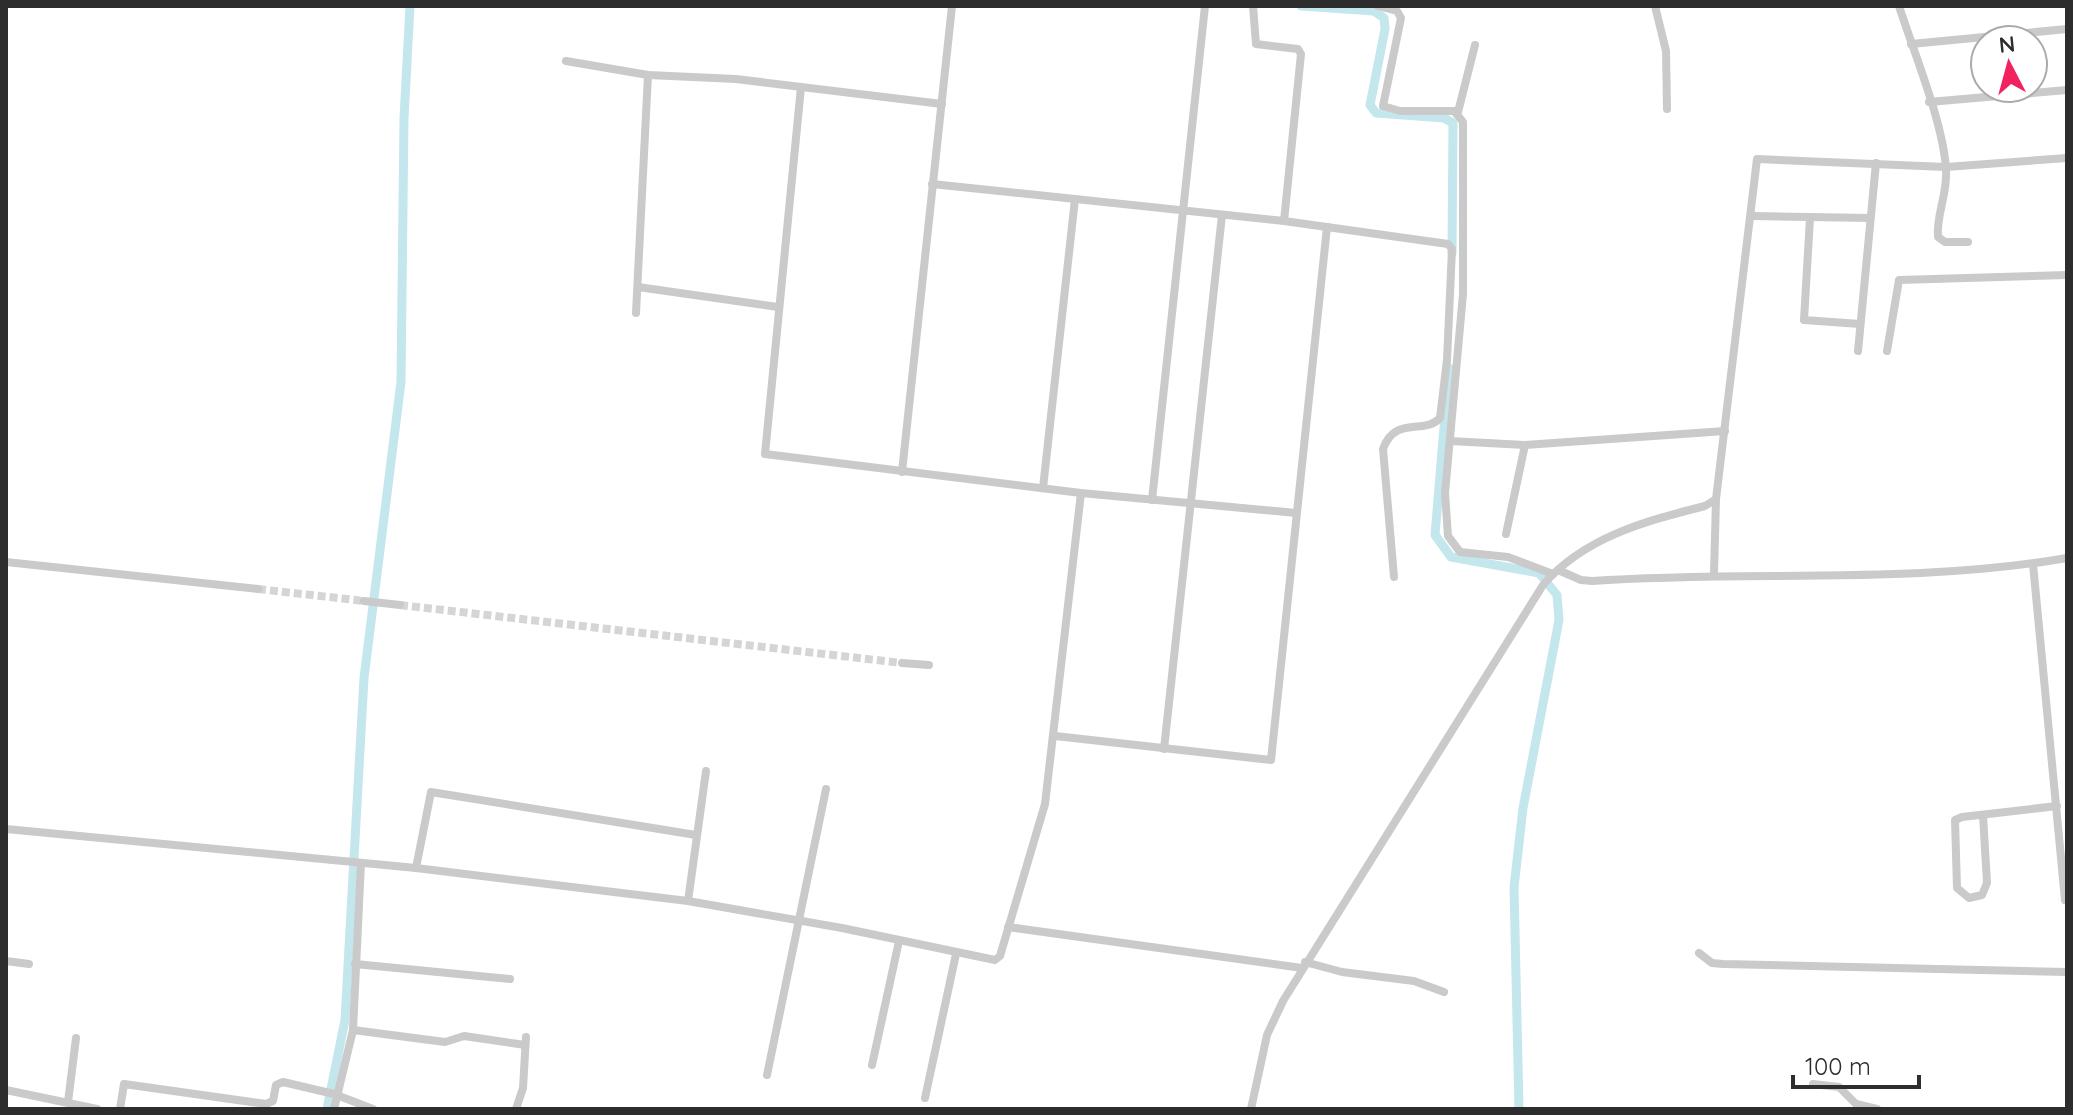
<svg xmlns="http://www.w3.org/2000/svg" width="2073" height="1115" viewBox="0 0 2073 1115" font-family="Quicksand,sans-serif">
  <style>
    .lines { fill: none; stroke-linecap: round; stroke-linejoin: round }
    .canal { stroke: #c3e7ed; stroke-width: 9 }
    .minor-tunnel { stroke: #d5d5d5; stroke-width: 8; stroke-dasharray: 8 4; stroke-linecap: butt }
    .minor { stroke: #cacaca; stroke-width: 8 }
  </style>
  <rect width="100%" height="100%" fill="#fff"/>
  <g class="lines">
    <g class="canal">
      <polyline points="1301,6 1374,11 1384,18 1385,29 1370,105 1376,113 1444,118 1453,123 1452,253"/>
      <polyline points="1449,368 1435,535 1451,557 1539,573 1557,595 1559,620 1523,808 1514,887 1519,1109"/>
      <polyline points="327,1109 345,1020 364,678 401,382 404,118 410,6"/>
    </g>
    <g class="minor-tunnel">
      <polyline points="258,589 364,601"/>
      <polyline points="400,605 902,663"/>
    </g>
    <g class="minor">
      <polyline points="1253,6 1256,44 1298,49 1301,54 1284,221"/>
      <polyline points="1378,6 1397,11 1401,18 1383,106 1400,111 1454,111 1463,122 1463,294 1445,493 1448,536 1460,552 1508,557 1553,574"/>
      <polyline points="1655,6 1666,51 1667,109"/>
      <path d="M 1899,6 C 1914,53 1943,122 1946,169 C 1948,194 1936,214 1938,237 L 1945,242 L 1968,242"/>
      <polyline points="1911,44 2067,29"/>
      <polyline points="566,61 648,75 736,79 942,104"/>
      <polyline points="801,87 765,454 1081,493 1296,513"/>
      <polyline points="1929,102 2067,90"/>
      <polyline points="1458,112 1475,45"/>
      <path d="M 932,184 L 1284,221 L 1448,244 L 1452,249 L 1447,360 L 1440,418 C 1425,435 1395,415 1383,449 L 1394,577"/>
      <polyline points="1751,216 1870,218"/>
      <polyline points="1810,218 1804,320 1860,324"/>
      <polyline points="638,287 778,307"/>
      <polyline points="636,313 648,75"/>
      <polyline points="1858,351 1876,163"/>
      <polyline points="1887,351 1899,280 2067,275"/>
      <polyline points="1450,441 1525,445 1725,431"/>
      <polyline points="902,472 952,6"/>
      <polyline points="1043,488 1075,199"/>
      <polyline points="1152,500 1205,6"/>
      <polyline points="1506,534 1525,445"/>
      <polyline points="6,562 258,589"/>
      <polyline points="2033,564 2065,900"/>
      <path d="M 1558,570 L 1581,580 L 1592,581 C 1749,570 1911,585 2067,558"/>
      <polyline points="1714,574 1716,499"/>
      <polyline points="364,601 400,605"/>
      <polyline points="902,663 929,665"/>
      <polyline points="1055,736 1271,760 1327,227"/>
      <polyline points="1164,749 1222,215"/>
      <polyline points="1983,815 1987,883 1982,895 1969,898 1957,888 1955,820 1962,817 2057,806"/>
      <polyline points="6,829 416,868 688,901 842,928 995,960 1000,956 1045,804 1081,493"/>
      <polyline points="416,868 431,792 696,835"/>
      <polyline points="688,901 706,771"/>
      <polyline points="1008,927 1302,968"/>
      <polyline points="1699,953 1712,963 1723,964 2067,972"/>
      <polyline points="6,961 29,964"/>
      <polyline points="1305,962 1342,972 1414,981 1444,992"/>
      <polyline points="355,964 510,979"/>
      <polyline points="353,1030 445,1042 464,1036 525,1045"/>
      <polyline points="872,1065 899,941"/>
      <polyline points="767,1075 826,789"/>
      <polyline points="1813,1084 1839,1087 1856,1104 1877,1109"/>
      <polyline points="6,1090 97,1109"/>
      <polyline points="925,1098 956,954"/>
      <polyline points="68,1102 76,1038"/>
      <polyline points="120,1109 124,1084 266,1104 273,1101 276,1085 283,1082 334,1094 373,1109"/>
      <polyline points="334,1109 353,1030 361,863"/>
      <polyline points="516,1109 523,1088 526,1037"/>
      <path d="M 1251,1109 L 1267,1035 L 1283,1001 L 1543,585 C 1584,537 1646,521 1705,506 L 1716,499 L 1757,159 L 1946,167 L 2067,158"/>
    </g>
  </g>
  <rect width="2073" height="1115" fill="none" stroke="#2d2d2d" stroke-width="16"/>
  <g transform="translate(2009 64) rotate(354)"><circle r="38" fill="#ffffff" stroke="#ababab" stroke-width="2"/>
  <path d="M0-6L14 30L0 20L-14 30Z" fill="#f1225f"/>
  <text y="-12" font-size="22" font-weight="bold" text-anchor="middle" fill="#2d2d2d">N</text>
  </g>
  <path d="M1793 1075v12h126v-12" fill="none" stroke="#2d2d2d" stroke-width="4"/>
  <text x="1805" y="1075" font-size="24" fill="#2d2d2d" stroke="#ffffff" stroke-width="6" paint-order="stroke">100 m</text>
</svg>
